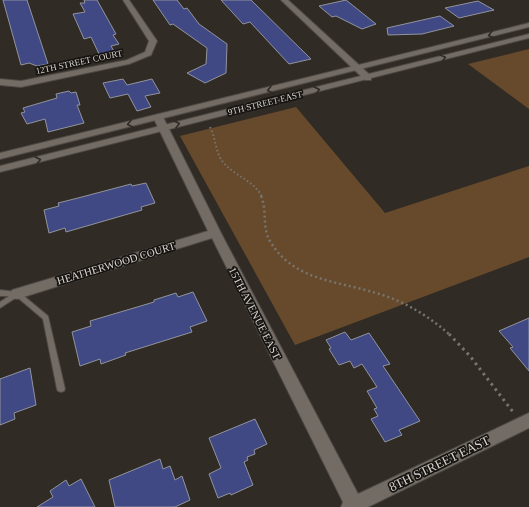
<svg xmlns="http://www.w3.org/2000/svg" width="529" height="507" viewBox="0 0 529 507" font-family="'Times New Roman',serif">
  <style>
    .green { fill: #674a2c }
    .building { fill: #404984; stroke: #91949c }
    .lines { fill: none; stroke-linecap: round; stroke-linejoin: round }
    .lane-casing { stroke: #4e4945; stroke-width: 2 }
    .street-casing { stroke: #4e4945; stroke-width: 2 }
    .secondary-casing { stroke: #4e4945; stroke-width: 2 }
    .path-far2 { stroke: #78746f; stroke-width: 2; stroke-dasharray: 1.5 2.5; stroke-linecap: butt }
    .path-far1 { stroke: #78746f; stroke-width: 2.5; stroke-dasharray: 2 3; stroke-linecap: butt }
    .path { stroke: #78746f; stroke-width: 3; stroke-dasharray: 2.5 4; stroke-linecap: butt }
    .lane { fill: #736c65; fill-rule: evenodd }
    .street { fill: #736c65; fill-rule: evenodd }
    .secondary { fill: #736c65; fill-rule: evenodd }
    .oneway { stroke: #2e2a26 }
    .labels { text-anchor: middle; stroke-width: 3.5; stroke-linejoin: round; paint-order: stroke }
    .far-street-label { font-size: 9px; fill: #d8d5d1; stroke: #171411 }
    .street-label { font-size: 11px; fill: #d8d5d1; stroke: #171411 }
    .near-street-label { font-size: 13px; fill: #d8d5d1; stroke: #171411 }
  </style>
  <rect width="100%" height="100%" fill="#312b25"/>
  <g class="green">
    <polygon points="529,49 529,109 468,64"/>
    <polygon points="296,107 385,213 529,166 529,257 295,345 180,136"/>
  </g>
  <g class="building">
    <polygon points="3,0 27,0 48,64 37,66 29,63 21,65"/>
    <polygon points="84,0 97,0 116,34 113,35 119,44 111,46 115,53 100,56 91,37 84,39 73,14 85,12 80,3 85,3"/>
    <polygon points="153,0 177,0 184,9 187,8 199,24 227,44 226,73 205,83 187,73 206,64 207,48 173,24 170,25"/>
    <polygon points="221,0 251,0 311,59 289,64 250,22 243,24"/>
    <polygon points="346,0 376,24 362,29 336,16 332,17 319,6"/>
    <polygon points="478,1 494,10 459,18 445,8"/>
    <polygon points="440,16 454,26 422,34 388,35 387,28"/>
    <polygon points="123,79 127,85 152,79 160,93 145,96 151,107 137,111 128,94 110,98 103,83"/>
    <polygon points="69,91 71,93 76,92 80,105 77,105 84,123 48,132 45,119 27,124 21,113 25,112 23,108 57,98 56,94"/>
    <polygon points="146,183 155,203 141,207 142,210 66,232 65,228 49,233 44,210 59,206 58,203 78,198 131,184 132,186"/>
    <polygon points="193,292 207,321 190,327 192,332 125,353 126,355 101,364 100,359 80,366 72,332 91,326 90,321 154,302 154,300 176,293 178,297"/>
    <polygon points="529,318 529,371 510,348 513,347 499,331"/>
    <polygon points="345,332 351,340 369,333 390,364 383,366 420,421 399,430 402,435 385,442 371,419 378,416 374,409 377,408 367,391 377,387 362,364 354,368 350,361 339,365 329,349 331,348 326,340"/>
    <polygon points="30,368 36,405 14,413 15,419 0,425 0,379"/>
    <polygon points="255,419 267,444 254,450 255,454 247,457 248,460 244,462 253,485 231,495 230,493 218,498 209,474 221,468 209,438"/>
    <polygon points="160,459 163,469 170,466 175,480 182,476 190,500 175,507 115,507 109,480"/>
    <polygon points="81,479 95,507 37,507 53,497 50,491 66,480 69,486"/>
  </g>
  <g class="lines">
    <g class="lane-casing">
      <polygon id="lane" points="0,290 19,292 48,316 65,389 64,391 61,392 58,391 57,389 43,319 17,297 0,308 0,302 9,296 0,296"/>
    </g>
    <g class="street-casing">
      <g id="street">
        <polygon points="123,0 129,0 157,41 151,55 129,64 21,87 0,85 0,79 21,81 127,60 145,52 149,41"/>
        <polygon points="281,0 288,0 371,76 371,80 365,80"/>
        <polygon points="158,114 163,117 221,233 358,494 529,413 529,428 368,507 341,507 343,502 212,238 17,299 12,298 11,294 12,290 208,231 153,117"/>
      </g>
    </g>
    <g class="secondary-casing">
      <g id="secondary">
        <polygon points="529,23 529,27 0,159 0,153"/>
        <polygon points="529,34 529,38 0,172 0,166"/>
      </g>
    </g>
    <path class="path-far2" d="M 210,127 C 216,138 215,152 223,162 C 235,177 253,179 262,197"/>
    <path class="path-far1" d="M 261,196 C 268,213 261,227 271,243 C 295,281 338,281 376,293 C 404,301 429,316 450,335"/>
    <polyline class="path" points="449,334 470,356 513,412"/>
    <use href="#lane" class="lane"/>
    <use href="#street" class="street"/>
    <use href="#secondary" class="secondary"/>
  </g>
  <defs><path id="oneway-chevron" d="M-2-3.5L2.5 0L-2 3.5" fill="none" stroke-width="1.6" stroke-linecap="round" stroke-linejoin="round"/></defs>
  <g class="oneway">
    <use href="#oneway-chevron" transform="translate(491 35) rotate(166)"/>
    <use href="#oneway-chevron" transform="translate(443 58) rotate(-15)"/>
    <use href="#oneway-chevron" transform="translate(270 90) rotate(166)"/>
    <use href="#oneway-chevron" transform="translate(317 90) rotate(-14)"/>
    <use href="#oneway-chevron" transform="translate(130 124) rotate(166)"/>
    <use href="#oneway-chevron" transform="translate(177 124) rotate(-14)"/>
    <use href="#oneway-chevron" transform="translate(38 160) rotate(-14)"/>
  </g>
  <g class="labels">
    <g class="far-street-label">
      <text transform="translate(79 62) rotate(-12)" y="3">12TH STREET COURT</text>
      <text transform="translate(265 103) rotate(-14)" y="3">9TH STREET EAST</text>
    </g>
    <g class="street-label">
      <text transform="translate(116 263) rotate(-17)" y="4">HEATHERWOOD COURT</text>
      <text transform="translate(255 313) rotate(63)" y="4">15TH AVENUE EAST</text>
    </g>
    <g class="near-street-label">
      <text transform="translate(439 463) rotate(-26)" y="5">8TH STREET EAST</text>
    </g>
  </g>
</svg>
